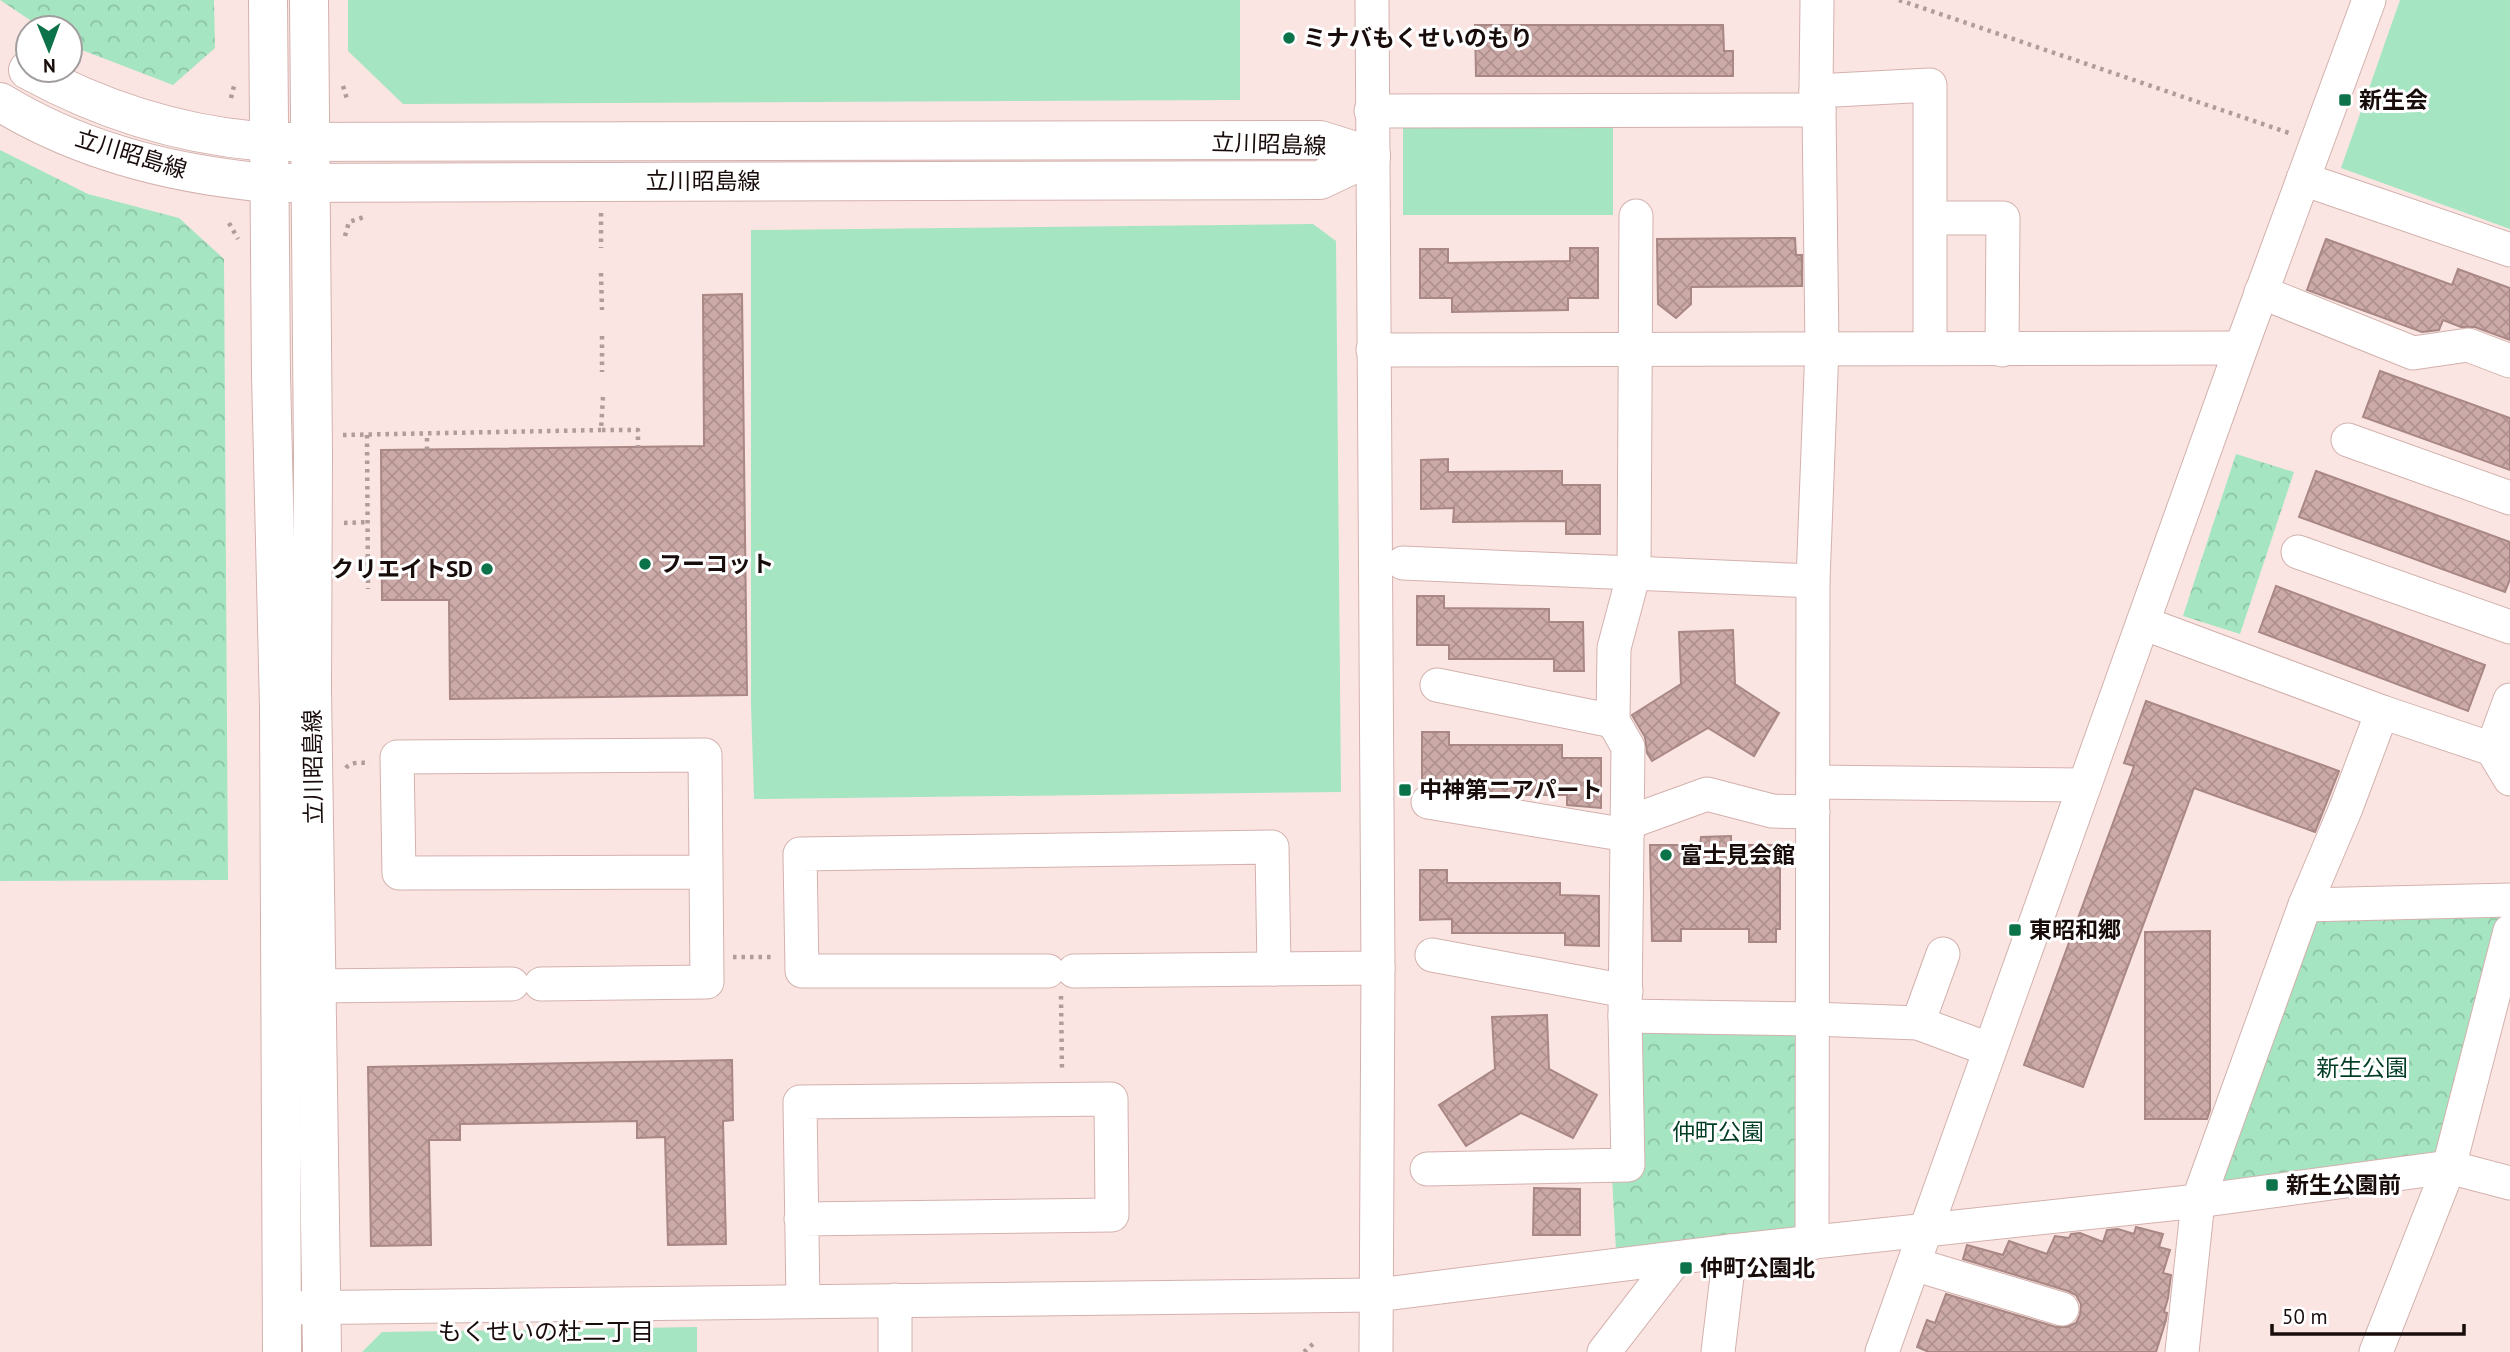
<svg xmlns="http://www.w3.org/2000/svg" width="2510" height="1352" viewBox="0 0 2510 1352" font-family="'PT Sans','Noto Sans JP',sans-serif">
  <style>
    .green { fill: #a5e5c1 }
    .forest { fill: url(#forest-crowns) }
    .building { fill: url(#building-cross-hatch); stroke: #a88784; stroke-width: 2 }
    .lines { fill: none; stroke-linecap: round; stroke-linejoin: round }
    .minor-casing { stroke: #d3b1ad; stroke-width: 35 }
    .major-casing { stroke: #d3b1ad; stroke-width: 40 }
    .path { stroke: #af9c9b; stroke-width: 4.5; stroke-dasharray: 3.5 5; stroke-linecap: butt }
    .minor { stroke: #fff; stroke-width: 33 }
    .major { stroke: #fff; stroke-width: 38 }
    .poi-dot { fill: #0c7249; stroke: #fff; stroke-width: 2.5 }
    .labels { text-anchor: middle; stroke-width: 6; stroke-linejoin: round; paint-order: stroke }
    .poi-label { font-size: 23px; font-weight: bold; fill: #190d0c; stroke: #fff; text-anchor: start }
    .street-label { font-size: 23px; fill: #190d0c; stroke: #fff }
    .park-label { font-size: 23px; fill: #003d24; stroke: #fff }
    .neighbourhood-label { font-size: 24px; fill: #190d0c; stroke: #fff }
  </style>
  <defs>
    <pattern id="forest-crowns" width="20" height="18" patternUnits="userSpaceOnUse" patternTransform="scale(1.75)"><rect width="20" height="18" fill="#a5e5c1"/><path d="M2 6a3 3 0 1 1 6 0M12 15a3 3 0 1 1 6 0" fill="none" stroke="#8dc3a5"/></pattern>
    <pattern id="building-cross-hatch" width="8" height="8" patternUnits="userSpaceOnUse" patternTransform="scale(1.75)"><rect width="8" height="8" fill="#ccaaa7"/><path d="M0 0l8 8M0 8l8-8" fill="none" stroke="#af918f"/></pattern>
  </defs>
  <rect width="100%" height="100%" fill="#fbe5e3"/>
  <g class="green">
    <polygon points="348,0 1240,0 1240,100 403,104 348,51"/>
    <polygon points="2400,0 2510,0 2510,229 2341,168"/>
    <polygon points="1613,121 1613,215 1403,215 1403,123"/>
    <polygon points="1313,224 1336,241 1341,792 754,799 751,705 751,230"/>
    <polygon points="697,1327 697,1352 362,1352 382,1332"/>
  </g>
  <g class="forest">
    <polygon points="0,0 214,0 215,48 173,85 74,47 70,45 70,28 42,28"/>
    <polygon points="0,150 88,194 179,218 224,259 228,880 0,881"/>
    <polygon points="2236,454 2294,472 2240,634 2183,616"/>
    <polygon points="2312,912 2502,916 2440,1158 2220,1187"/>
    <polygon points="1641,1024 1797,1025 1796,1227 1616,1250 1612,1177"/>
  </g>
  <g class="building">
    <polygon points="1475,25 1723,25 1724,51 1733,51 1733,76 1476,76"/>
    <polygon points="1795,238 1796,255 1802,255 1802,286 1691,287 1691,304 1676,318 1658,304 1657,239"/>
    <polygon points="2326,239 2452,285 2458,269 2510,288 2510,340 2475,327 2461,327 2443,320 2439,330 2422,332 2307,290"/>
    <polygon points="1570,248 1598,248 1598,298 1568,298 1568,310 1452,312 1452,298 1420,298 1420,249 1448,249 1448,263 1570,261"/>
    <polygon points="742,294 747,695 450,699 449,600 382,600 381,450 704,446 703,295"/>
    <polygon points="2380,371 2510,418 2510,470 2363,417"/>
    <polygon points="1448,459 1448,472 1562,471 1562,485 1600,485 1600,534 1566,534 1566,521 1453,522 1454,508 1421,509 1421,460"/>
    <polygon points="2316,471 2510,542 2510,579 2505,592 2299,517"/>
    <polygon points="2276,586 2485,665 2468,711 2259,632"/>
    <polygon points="1417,596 1444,596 1444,608 1549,609 1549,622 1583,622 1584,671 1554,671 1554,659 1449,659 1449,645 1417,645"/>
    <polygon points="1733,630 1735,684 1779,713 1754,756 1708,728 1652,761 1647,753 1645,737 1632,715 1681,684 1679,632"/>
    <polygon points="2146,701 2339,771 2315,832 2194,788 2083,1087 2024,1065 2134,766 2124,763"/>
    <polygon points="1422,732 1449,732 1449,745 1562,745 1562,758 1601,758 1601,808 1567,805 1567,795 1504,795 1454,787 1454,781 1422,782"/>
    <polygon points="1731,836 1731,845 1780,845 1780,929 1776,929 1776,942 1749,942 1749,929 1681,929 1681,941 1652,941 1650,845 1700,845 1701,837"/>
    <polygon points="1420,870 1447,870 1447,883 1560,883 1560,895 1599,896 1599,946 1565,945 1565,933 1452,933 1452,919 1420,920"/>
    <polygon points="2210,931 2210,1110 2207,1119 2145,1119 2145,932"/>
    <polygon points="1547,1015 1549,1069 1597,1095 1573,1138 1521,1113 1466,1146 1439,1105 1495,1069 1492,1017"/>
    <polygon points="732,1060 733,1120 723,1121 726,1244 668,1245 665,1137 637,1138 637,1121 460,1124 460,1140 429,1140 431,1245 371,1246 368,1067"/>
    <polygon points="1534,1188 1580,1189 1580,1235 1533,1235"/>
    <polygon points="2136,1227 2163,1234 2159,1247 2170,1250 2163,1273 2171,1275 2168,1298 2164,1312 2167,1313 2166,1320 2156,1352 1929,1352 1917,1347 1927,1320 1935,1323 1946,1294 2056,1327 2067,1327 2076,1323 2080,1315 2081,1304 2076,1295 2068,1291 1963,1259 1967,1245 2003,1255 2009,1241 2047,1254 2055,1236 2069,1238 2071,1234 2080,1233 2103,1242 2107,1230 2118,1229 2134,1234"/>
  </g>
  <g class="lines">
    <g class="minor-casing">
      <g id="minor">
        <polyline points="1372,0 1378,968 1376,1352"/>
        <polyline points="1816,91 1930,85 1930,348"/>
        <polyline points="1371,111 1819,110"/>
        <polyline points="2303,179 2510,250"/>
        <polyline points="1932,218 2003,218 2002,350"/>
        <polyline points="2261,292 2413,353 2468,345 2510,361"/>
        <polyline points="1373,350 2241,348"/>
        <polyline points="2348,440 2510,498"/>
        <polyline points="2298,552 2510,627"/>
        <polyline points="1403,563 1813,581"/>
        <polyline points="2143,623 2382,712 2492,749 2510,700"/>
        <polyline points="1437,685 1613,721"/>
        <polyline points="2492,749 2510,779"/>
        <polyline points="1813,782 2083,785"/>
        <polyline points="1428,802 1627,835"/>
        <polyline points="1627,823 1707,794 1772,811 1813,812"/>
        <polyline points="2305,905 2510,900"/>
        <polyline points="1432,955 1626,991"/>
        <polyline points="1048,971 802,971 800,854 1272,847 1274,969"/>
        <polyline points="1074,971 1378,968"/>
        <polyline points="541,984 707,982 705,755 397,757 399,873 706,872"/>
        <polyline points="315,986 512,984"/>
        <polyline points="1625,1016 1813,1019 1918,1023 1988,1049"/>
        <polyline points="1918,1023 1943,954"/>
        <polyline points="1427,1169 1628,1165 1625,1016 1628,747 1613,721 1614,648 1634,573 1636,216"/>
        <polyline points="801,1219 1112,1215 1111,1099 800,1102 803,1301"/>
        <polyline points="1812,1243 1813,581 1822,347 1819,110 1816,91 1817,0"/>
        <polyline points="1930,1269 2062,1309"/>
        <polyline points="895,1300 895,1352"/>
        <polyline points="281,1308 1377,1295 1730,1251 2198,1201 2449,1167 2510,1183"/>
        <polyline points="1604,1352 1676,1259"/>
        <polyline points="1718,1352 1730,1251"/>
        <polyline points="1882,1352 2241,348 2369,0"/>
        <polyline points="2182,1352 2198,1201 2305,905 2346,808 2382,712"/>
        <polyline points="2376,1352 2449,1167 2510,931"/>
      </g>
    </g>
    <g class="major-casing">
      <g id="major">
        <polyline points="268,0 271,375 279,708 282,1352"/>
        <polyline points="309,0 313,456 312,690 322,1352"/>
        <path d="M 28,70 C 105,112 183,136 269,142 L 1320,140 L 1371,156"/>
        <path d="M 0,102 C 80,151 176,175 269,183 L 1320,180 L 1371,156"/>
      </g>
    </g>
    <g class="path">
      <polyline points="1899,0 2289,133"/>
      <polyline points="343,86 347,99"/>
      <polyline points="231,98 235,82"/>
      <polyline points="601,213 601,248"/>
      <polyline points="229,223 238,239"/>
      <polyline points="345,236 349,222 367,216"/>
      <polyline points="601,273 602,310"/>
      <polyline points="602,336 602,372"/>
      <polyline points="603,397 601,430 638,430 638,447"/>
      <polyline points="343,435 601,430"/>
      <polyline points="367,435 368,589"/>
      <polyline points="427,450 427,434"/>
      <polyline points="344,523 368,522"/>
      <path d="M 346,768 C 351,761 361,763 370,763"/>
      <polyline points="733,957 773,957"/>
      <polyline points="1061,996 1062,1071"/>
      <polyline points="1304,1352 1314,1343"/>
    </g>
    <use href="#minor" class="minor"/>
    <use href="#major" class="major"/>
  </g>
  <g class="poi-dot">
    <circle cx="1289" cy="38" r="7"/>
    <rect x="2338" y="93" width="14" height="14" rx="3.5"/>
    <circle cx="645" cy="564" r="7"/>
    <circle cx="487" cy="569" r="7"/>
    <rect x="1398" y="783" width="14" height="14" rx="3.5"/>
    <circle cx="1666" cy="855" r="7"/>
    <rect x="2008" y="923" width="14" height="14" rx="3.5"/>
    <rect x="2265" y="1178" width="14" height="14" rx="3.5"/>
    <rect x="1679" y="1261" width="14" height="14" rx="3.5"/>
  </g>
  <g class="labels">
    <g class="poi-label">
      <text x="1303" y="46">ミナバもくせいのもり</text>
      <text x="2359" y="108">新生会</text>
      <text x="659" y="572">フーコット</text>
      <text x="473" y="577" text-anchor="end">クリエイトSD</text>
      <text x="1419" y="798">中神第二アパート</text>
      <text x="1680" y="863">富士見会館</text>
      <text x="2029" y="938">東昭和郷</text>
      <text x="2286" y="1193">新生公園前</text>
      <text x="1700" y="1276">仲町公園北</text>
    </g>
    <g class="street-label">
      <text transform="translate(1269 144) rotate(2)" y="8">立川昭島線</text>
      <text transform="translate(131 154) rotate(17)" y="8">立川昭島線</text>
      <text x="703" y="189">立川昭島線</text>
      <text transform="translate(313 767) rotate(-91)" y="8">立川昭島線</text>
    </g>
    <g class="park-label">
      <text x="2362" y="1076">新生公園</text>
      <text x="1718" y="1140">仲町公園</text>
    </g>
    <g class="neighbourhood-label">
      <text x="546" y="1340">もくせいの杜二丁目</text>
    </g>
  </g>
  <g transform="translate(49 49) rotate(179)"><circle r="33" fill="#ffffff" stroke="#a39e9e" stroke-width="2"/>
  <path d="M0-5L12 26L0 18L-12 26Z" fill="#0c7249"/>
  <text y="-10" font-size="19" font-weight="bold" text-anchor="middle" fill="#190d0c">N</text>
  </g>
  <path d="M2272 1324v10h192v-10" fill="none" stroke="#190d0c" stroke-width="3.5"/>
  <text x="2282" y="1324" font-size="21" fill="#190d0c" stroke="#ffffff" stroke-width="5" paint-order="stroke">50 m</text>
</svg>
